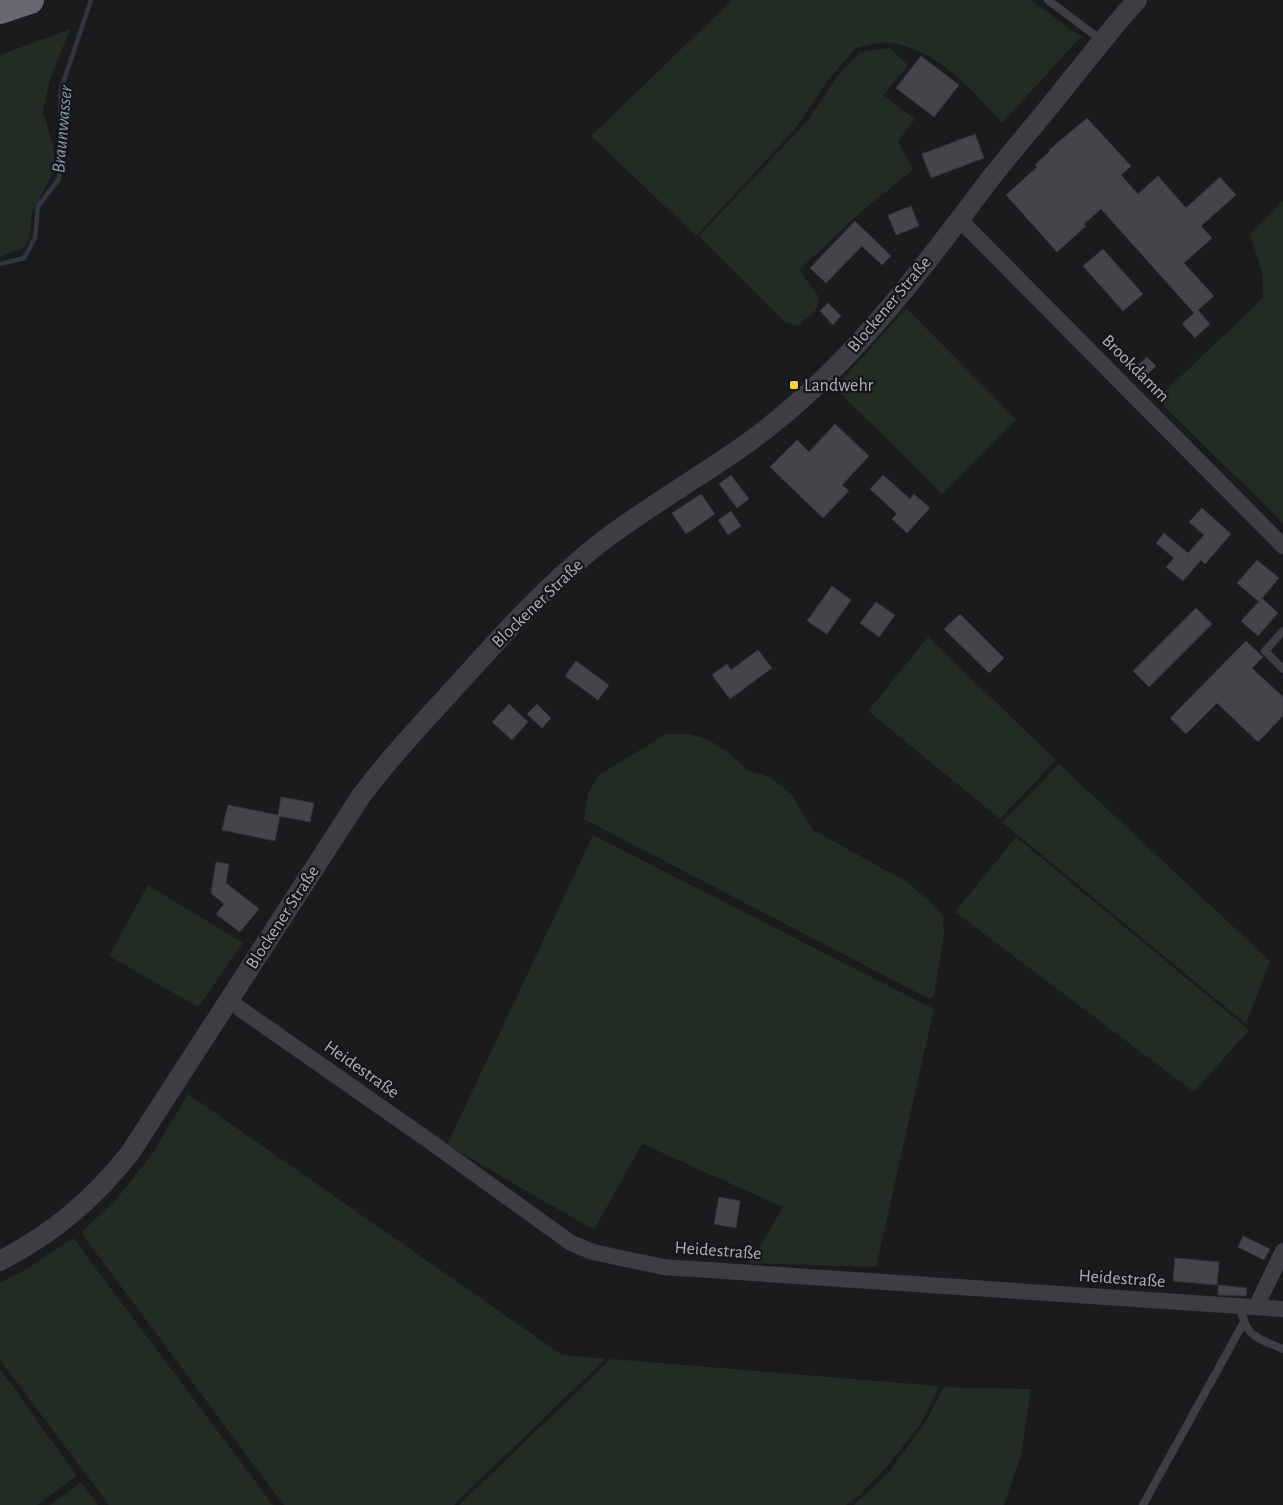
<svg xmlns="http://www.w3.org/2000/svg" width="1283" height="1505" viewBox="0 0 1283 1505" font-family="'Alegreya Sans',sans-serif">
  <style>
    .green { fill: #222b24 }
    .lines { fill: none; stroke-linecap: round; stroke-linejoin: round }
    .stream { stroke: #303741; stroke-width: 4.5 }
    .building { fill: #45444a; stroke: #353439 }
    .service { stroke: #3d3d44; stroke-width: 8 }
    .minor { stroke: #3d3d44; stroke-width: 16 }
    .tertiary { stroke: #3d3d44; stroke-width: 20 }
    .motorway { stroke: #676873; stroke-width: 28 }
    .poi-dot { fill: #f5d23a; stroke: #161518; stroke-width: 2 }
    .labels { text-anchor: middle; stroke-width: 4.5; stroke-linejoin: round; paint-order: stroke }
    .street-label { font-size: 18px; fill: #adafbc; stroke: #161518 }
    .poi-label { font-size: 18px; fill: #adafbc; stroke: #161518; text-anchor: start }
    .water-label { font-size: 19px; font-style: italic; fill: #8497b7; stroke: #161518 }
  </style>
  <rect width="100%" height="100%" fill="#1b1a1d"/>
  <g class="green">
    <path d="M 732,0 L 1031,0 L 1081,37 L 1002,123 C 973,91 936,48 890,43 C 880,41 866,46 856,48 L 828,80 L 794,130 L 696,236 L 591,136 Z"/>
    <polygon points="70,29 50,80 43,111 53,145 55,168 32,213 30,236 24,248 0,257 0,55"/>
    <polygon points="890,48 908,65 883,95 915,119 898,141 913,170 862,211 799,270 819,297 816,310 798,326 785,322 699,236 808,120 838,75 860,52"/>
    <polygon points="1283,200 1283,523 1157,399 1263,298 1262,272 1250,234"/>
    <polygon points="906,308 1016,419 942,494 835,388"/>
    <polygon points="928,637 1056,760 1000,819 868,711"/>
    <polygon points="666,734 689,734 708,739 732,756 749,771 770,777 792,795 813,830 907,882 928,900 943,915 944,935 934,996 929,999 584,819 588,793 599,775"/>
    <polygon points="1059,764 1270,961 1246,1024 1002,822"/>
    <polygon points="593,835 934,1009 876,1267 750,1263 783,1207 642,1144 594,1230 447,1145"/>
    <polygon points="1016,837 1249,1030 1194,1092 955,912"/>
    <polygon points="148,885 243,943 198,1007 109,956"/>
    <polygon points="188,1094 562,1355 605,1359 454,1505 284,1505 81,1233 118,1197 152,1154"/>
    <polygon points="73,1238 273,1505 109,1505 0,1360 0,1283 30,1267"/>
    <polygon points="611,1359 939,1386 922,1422 890,1463 859,1496 846,1505 459,1505"/>
    <polygon points="0,1369 77,1476 37,1505 0,1505"/>
    <polygon points="944,1387 1031,1389 1021,1455 1004,1505 854,1505 888,1473 923,1426"/>
    <polygon points="81,1482 98,1505 50,1505"/>
  </g>
  <g class="lines">
    <polyline class="stream" points="0,264 24,258 35,238 38,206 59,179 61,89 91,0"/>
  </g>
  <g class="building">
    <polygon points="921,56 959,85 934,117 896,88"/>
    <polygon points="1087,118 1131,166 1121,175 1138,194 1158,176 1186,208 1220,177 1236,195 1201,226 1212,238 1184,263 1214,296 1198,310 1210,324 1195,338 1182,324 1194,313 1101,209 1084,224 1086,226 1057,252 1006,195 1037,167 1035,165 1050,151 1049,150"/>
    <polygon points="975,134 984,158 931,178 922,154"/>
    <polygon points="911,206 919,226 896,235 888,215"/>
    <polygon points="855,221 891,256 882,265 862,246 826,283 810,268"/>
    <polygon points="1103,249 1143,294 1123,311 1083,266"/>
    <polygon points="828,303 841,316 833,325 820,311"/>
    <polygon points="1147,357 1156,366 1146,376 1137,366"/>
    <polygon points="835,424 869,456 842,485 849,491 823,518 770,467 797,440 809,452"/>
    <polygon points="731,475 749,499 737,508 719,484"/>
    <polygon points="883,475 910,499 914,494 930,508 907,533 892,519 897,514 870,489"/>
    <polygon points="701,494 715,514 686,534 672,513"/>
    <polygon points="1202,508 1231,534 1205,564 1201,560 1183,581 1166,567 1174,558 1156,543 1164,533 1188,553 1204,535 1189,522"/>
    <polygon points="731,511 741,526 728,535 718,520"/>
    <polygon points="1257,560 1279,578 1259,602 1237,583"/>
    <polygon points="832,586 851,600 827,634 807,621"/>
    <polygon points="1262,598 1278,613 1258,636 1241,621"/>
    <polygon points="876,602 895,615 879,637 860,623"/>
    <polygon points="1196,608 1212,624 1149,687 1133,671"/>
    <polygon points="960,614 1004,658 989,673 944,629"/>
    <polygon points="1246,641 1263,657 1252,668 1283,697 1283,716 1258,742 1217,703 1186,734 1170,718"/>
    <polygon points="758,650 772,668 730,699 712,675 727,664 731,670"/>
    <polygon points="576,661 609,685 598,700 565,676"/>
    <polygon points="509,704 528,722 512,740 492,722"/>
    <polygon points="537,704 551,718 542,728 527,714"/>
    <polygon points="281,797 314,803 310,822 280,816 275,841 222,830 228,805 278,815"/>
    <polygon points="216,862 229,864 226,883 259,909 240,932 216,914 224,904 211,893"/>
    <polygon points="719,1197 740,1201 736,1228 714,1224"/>
    <polygon points="1243,1236 1270,1249 1264,1260 1238,1247"/>
    <polygon points="1175,1258 1219,1262 1217,1285 1173,1281"/>
    <polygon points="1218,1285 1247,1288 1246,1296 1218,1295"/>
  </g>
  <g class="lines">
    <g class="service">
      <polyline points="1048,0 1101,40"/>
      <polyline points="1283,631 1265,651 1283,669"/>
      <path d="M 1240,1306 C 1246,1338 1256,1337 1283,1349"/>
      <polyline points="1143,1505 1244,1322"/>
    </g>
    <g class="minor">
      <polyline points="960,220 1283,546"/>
      <polyline points="229,1001 428,1140 571,1243 593,1252 663,1267 1283,1309"/>
      <polyline points="1256,1307 1283,1251"/>
    </g>
    <path class="tertiary" d="M 0,1261 C 53,1233 92,1201 130,1153 L 361,796 C 391,756 426,719 460,682 C 504,633 548,584 600,543 C 644,509 693,481 739,449 C 766,430 793,408 817,385 C 881,325 934,253 987,183 C 1010,153 1035,125 1058,96 C 1084,64 1109,31 1137,0"/>
    <polyline class="motorway" points="0,10 30,0"/>
  </g>
  <rect class="poi-dot" x="789" y="380" width="10" height="10" rx="2.5"/>
  <g class="labels">
    <g class="street-label">
      <text transform="translate(889 304) rotate(-50)" y="6">Blockener Straße</text>
      <text transform="translate(1136 368) rotate(45)" y="6">Brookdamm</text>
      <text transform="translate(537 603) rotate(-44)" y="6">Blockener Straße</text>
      <text transform="translate(282 917) rotate(-57)" y="6">Blockener Straße</text>
      <text transform="translate(362 1069) rotate(35)" y="6">Heidestraße</text>
      <text transform="translate(718 1250) rotate(4)" y="6">Heidestraße</text>
      <text transform="translate(1122 1278) rotate(4)" y="6">Heidestraße</text>
    </g>
    <g class="poi-label">
      <text x="804" y="391">Landwehr</text>
    </g>
    <g class="water-label">
      <text transform="translate(61 129) rotate(-85)" y="7">Braunwasser</text>
    </g>
  </g>
</svg>
